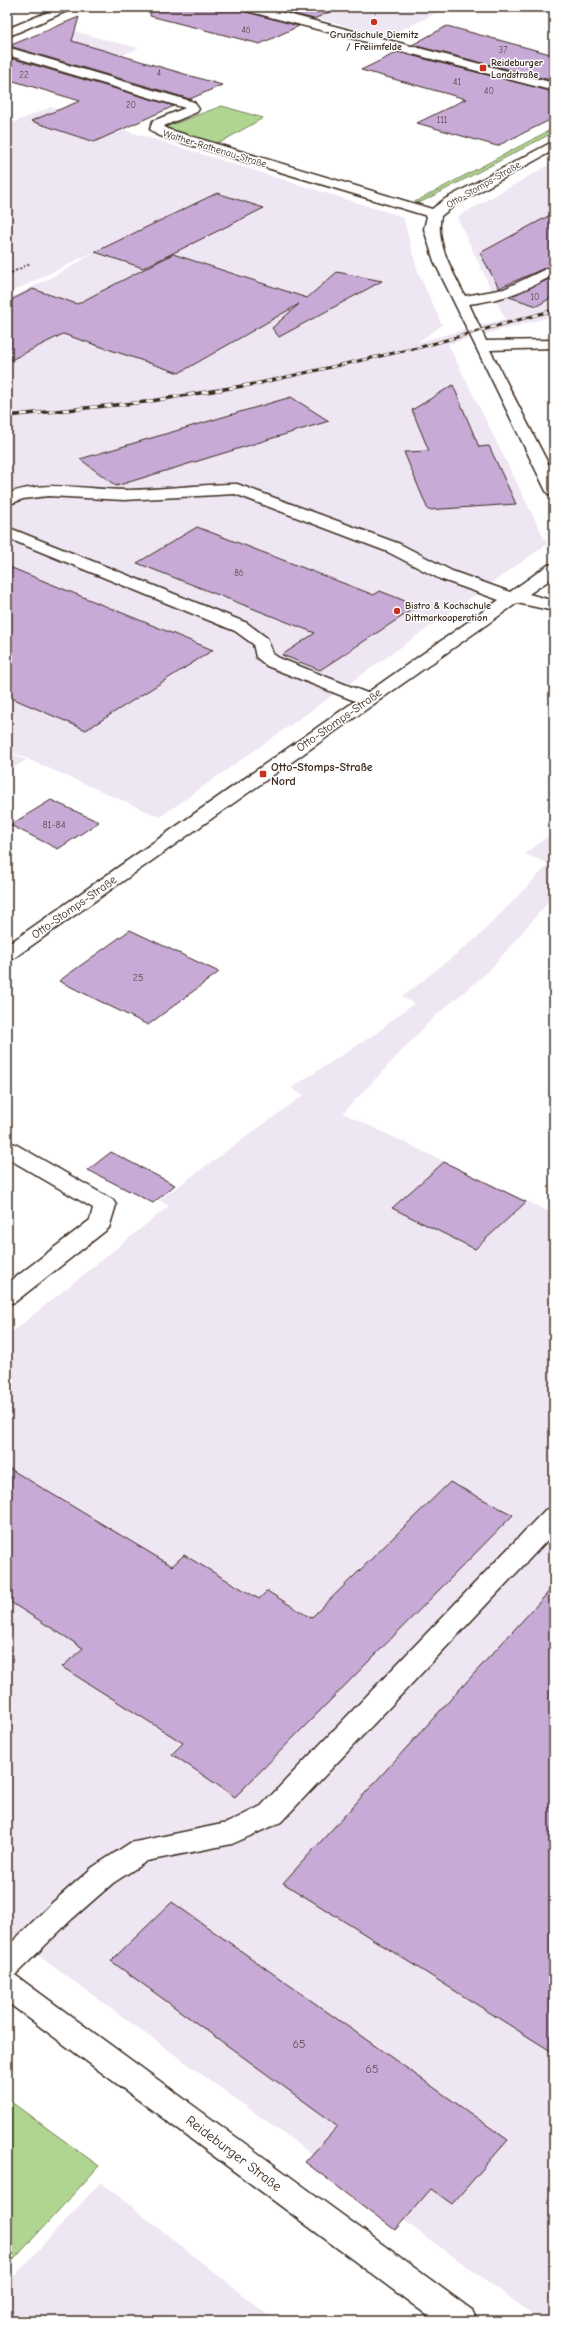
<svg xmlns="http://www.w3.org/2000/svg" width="561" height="2328" viewBox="0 0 561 2328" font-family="'Comic Neue',sans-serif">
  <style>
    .built { fill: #eee6f3 }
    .green { fill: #b0d591; stroke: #768058 }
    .building { fill: #c8aad6; stroke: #3b2a1e }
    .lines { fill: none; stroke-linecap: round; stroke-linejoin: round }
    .minor-casing { stroke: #3b2a1e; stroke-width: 3 }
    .path { stroke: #3b2a1e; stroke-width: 1.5; stroke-dasharray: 2.5 2; stroke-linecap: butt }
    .minor { fill: #fff; fill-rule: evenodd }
    .rail-far1-casing { stroke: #3b2a1e; stroke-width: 3 }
    .rail-casing { stroke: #3b2a1e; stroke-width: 3.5 }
    .rail-far1 { stroke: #fff; stroke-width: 2; stroke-dasharray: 5.5; stroke-linecap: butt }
    .rail { stroke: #fff; stroke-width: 2.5; stroke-dasharray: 7; stroke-linecap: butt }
    .poi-dot { fill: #c8321e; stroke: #fff; stroke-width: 1.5 }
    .labels { text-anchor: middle; stroke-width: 3; stroke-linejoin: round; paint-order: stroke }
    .far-number-label { font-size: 9px; fill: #5e4a4c }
    .far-poi-label { font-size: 10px; font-weight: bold; fill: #3b2a1e; stroke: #fff; text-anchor: start }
    .far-street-label { font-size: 10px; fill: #3b2a1e; stroke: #fff }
    .number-label { font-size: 10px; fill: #5e4a4c }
    .street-label { font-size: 12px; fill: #3b2a1e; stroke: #fff }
    .poi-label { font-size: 12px; font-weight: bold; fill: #3b2a1e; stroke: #fff; text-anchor: start }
    .near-number-label { font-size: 12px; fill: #5e4a4c }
    .near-street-label { font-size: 14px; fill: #3b2a1e; stroke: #fff }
  </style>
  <rect width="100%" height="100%" fill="#fff"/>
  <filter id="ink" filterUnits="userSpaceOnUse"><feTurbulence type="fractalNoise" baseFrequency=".025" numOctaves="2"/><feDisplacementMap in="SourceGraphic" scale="8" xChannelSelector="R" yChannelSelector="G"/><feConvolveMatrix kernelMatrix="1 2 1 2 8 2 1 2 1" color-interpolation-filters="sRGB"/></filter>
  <g filter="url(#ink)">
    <g class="built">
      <polygon points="273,7 448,7 388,37"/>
      <polygon points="57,26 106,40 139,48 94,67 14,44"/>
      <polygon points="51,107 403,217 418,272 442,325 418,342 505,319 457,217 554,162 554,305 542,309 554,306 554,316 448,344 547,544 160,817 7,750 7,300 69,268 104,247 7,294 7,125"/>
      <polygon points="7,751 26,760 7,772"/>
      <polygon points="554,832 554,895 489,971 434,1017 343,1113 554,1214 554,2321 542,2321 7,1933 7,1336 169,1206 159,1200 304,1095 291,1088 375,1034 414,1003 402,997 478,937 549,864 525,854"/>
      <polygon points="101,2182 275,2321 7,2321 7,2284"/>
    </g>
    <g class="green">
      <polygon points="415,56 422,56 554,91 554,100"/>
      <polygon points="222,106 263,118 221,142 210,143 168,130 168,126"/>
      <polygon points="554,128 554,132 431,197 421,202 413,203"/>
      <polygon points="7,2099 99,2166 7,2267"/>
    </g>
    <g class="building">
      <polygon points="151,7 240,7 243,11 299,26 260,44 150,16"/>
      <polygon points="267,7 340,7 314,19"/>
      <polygon points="79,17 72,41 222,85 190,99 9,46"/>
      <polygon points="447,26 554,55 554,81 412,45"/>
      <polygon points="398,52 554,92 554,118 497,146 417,123 466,99 361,70"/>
      <polygon points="7,57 174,106 94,142 31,121 80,101 7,79"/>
      <polygon points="217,193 264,208 143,268 95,252"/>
      <polygon points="554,213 554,264 499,288 480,253"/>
      <polygon points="173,254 307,298 337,272 382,281 279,337 272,328 299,304 179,373 63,334 7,362 7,302 33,289 77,304"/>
      <polygon points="554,277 554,296 537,306 509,297"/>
      <polygon points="453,385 479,447 489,446 516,504 428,510 404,452 429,451 412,410"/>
      <polygon points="291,397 329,421 116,486 80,459"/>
      <polygon points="197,527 374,595 380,591 418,606 320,670 282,655 315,633 137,563"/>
      <polygon points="7,566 213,650 86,730 7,696"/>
      <polygon points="51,800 99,822 58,849 10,825"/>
      <polygon points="130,930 219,972 148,1025 59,981"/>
      <polygon points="111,1152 175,1185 153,1203 88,1170"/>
      <polygon points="444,1162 526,1202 475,1249 392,1208"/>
      <polygon points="7,1467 172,1566 184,1555 259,1599 267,1591 311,1618 450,1482 513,1515 235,1797 172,1754 183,1743 62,1667 83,1648 7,1600"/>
      <polygon points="554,1586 554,2053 283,1883"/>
      <polygon points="172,1902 508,2140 452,2204 431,2189 395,2230 305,2162 338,2126 111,1961"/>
    </g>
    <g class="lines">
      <g class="minor-casing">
        <g id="minor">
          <polygon points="60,7 76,7 7,37 7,29"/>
          <polygon points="241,7 261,7 554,83 554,91 243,10"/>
          <path d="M 7,47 L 194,102 L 199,109 L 197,112 L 164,126 L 167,129 L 432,209 L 445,199 L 554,141 L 554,150 L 455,205 L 441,216 C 435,243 453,272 465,296 L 504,289 L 554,265 L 554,275 C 521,292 506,299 469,304 L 486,341 L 554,340 L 554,348 L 490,350 L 554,475 L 554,496 L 548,494 L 546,491 L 434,261 L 424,229 L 427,216 L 157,135 L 150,129 L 153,121 L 185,108 L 7,55 Z"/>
          <path d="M 237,484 L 400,544 L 452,571 L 510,592 L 548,565 L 554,564 L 554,577 L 529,594 L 554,601 L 554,611 L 517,603 L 14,958 L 7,960 L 7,945 L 355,701 L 267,666 L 256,657 L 253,644 L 235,631 L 7,538 L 7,527 L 247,623 L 267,638 L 273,654 L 279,658 L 367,693 L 499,600 L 440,579 L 388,552 L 235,494 L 124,500 L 48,496 L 23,499 L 7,505 L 7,494 C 44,479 86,490 125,490 C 162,490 199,484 237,484 Z"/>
          <polygon points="7,1142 15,1144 113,1200 116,1205 109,1228 15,1302 7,1304 7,1284 90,1220 93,1208 7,1158"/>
          <polygon points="554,1508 554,1533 281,1822 232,1844 147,1861 113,1883 72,1919 15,1975 472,2310 477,2321 435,2321 7,2002 7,1947 52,1903 93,1867 130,1843 227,1823 261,1806 545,1510"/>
        </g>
      </g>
      <polyline class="path" points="7,275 31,263"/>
      <use href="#minor" class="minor"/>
      <g class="rail-far1-casing">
        <polyline id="rail-far1" points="255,384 421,347 554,310"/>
      </g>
      <g class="rail-casing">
        <polyline id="rail" points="7,416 145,402 261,383"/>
      </g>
      <use href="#rail-far1" class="rail-far1"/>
      <use href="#rail" class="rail"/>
    </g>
  </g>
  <g class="poi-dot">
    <circle cx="374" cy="22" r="4"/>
    <rect x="479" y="64" width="8" height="8" rx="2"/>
    <circle cx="397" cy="611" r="4"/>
    <rect x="259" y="770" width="8" height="8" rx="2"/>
  </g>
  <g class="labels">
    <g class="far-number-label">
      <text x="246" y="33">46</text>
      <text x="503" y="53">37</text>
      <text x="159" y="76">4</text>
      <text x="24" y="78">22</text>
      <text x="457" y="85">41</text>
      <text x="489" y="94">40</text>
      <text x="131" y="108">20</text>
      <text x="442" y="123">111</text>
      <text x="535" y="300">10</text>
      <text x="239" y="576">86</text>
    </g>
    <g class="far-poi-label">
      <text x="374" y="38" text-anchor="middle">Grundschule Diemitz<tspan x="374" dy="12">/ Freiimfelde</tspan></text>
      <text x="491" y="66">Reideburger<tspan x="491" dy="12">Landstraße</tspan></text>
      <text x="405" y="609">Bistro &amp; Kochschule<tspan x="405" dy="12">Dittmarkooperation</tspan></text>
    </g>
    <g class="far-street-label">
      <text transform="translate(215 148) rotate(17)" y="4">Walther-Rathenau-Straße</text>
      <text transform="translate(483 184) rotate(-30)" y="4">Otto-Stomps-Straße</text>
    </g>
    <g class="number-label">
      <text x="54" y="828">81-84</text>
      <text x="138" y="981">25</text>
    </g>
    <g class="street-label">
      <text transform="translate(339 720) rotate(-35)" y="4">Otto-Stomps-Straße</text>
      <text transform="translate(74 907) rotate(-35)" y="4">Otto-Stomps-Straße</text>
    </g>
    <g class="poi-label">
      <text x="271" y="771">Otto-Stomps-Straße<tspan x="271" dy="14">Nord</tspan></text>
    </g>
    <g class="near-number-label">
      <text x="299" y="2048">65</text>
      <text x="372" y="2073">65</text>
    </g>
    <g class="near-street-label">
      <text transform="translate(234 2153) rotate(37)" y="5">Reideburger Straße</text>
    </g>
  </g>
  <rect width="561" height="2328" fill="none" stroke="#fff" stroke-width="24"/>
  <rect x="12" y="12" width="537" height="2304" fill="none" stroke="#3b2a1e" stroke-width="1.5" filter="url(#ink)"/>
</svg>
